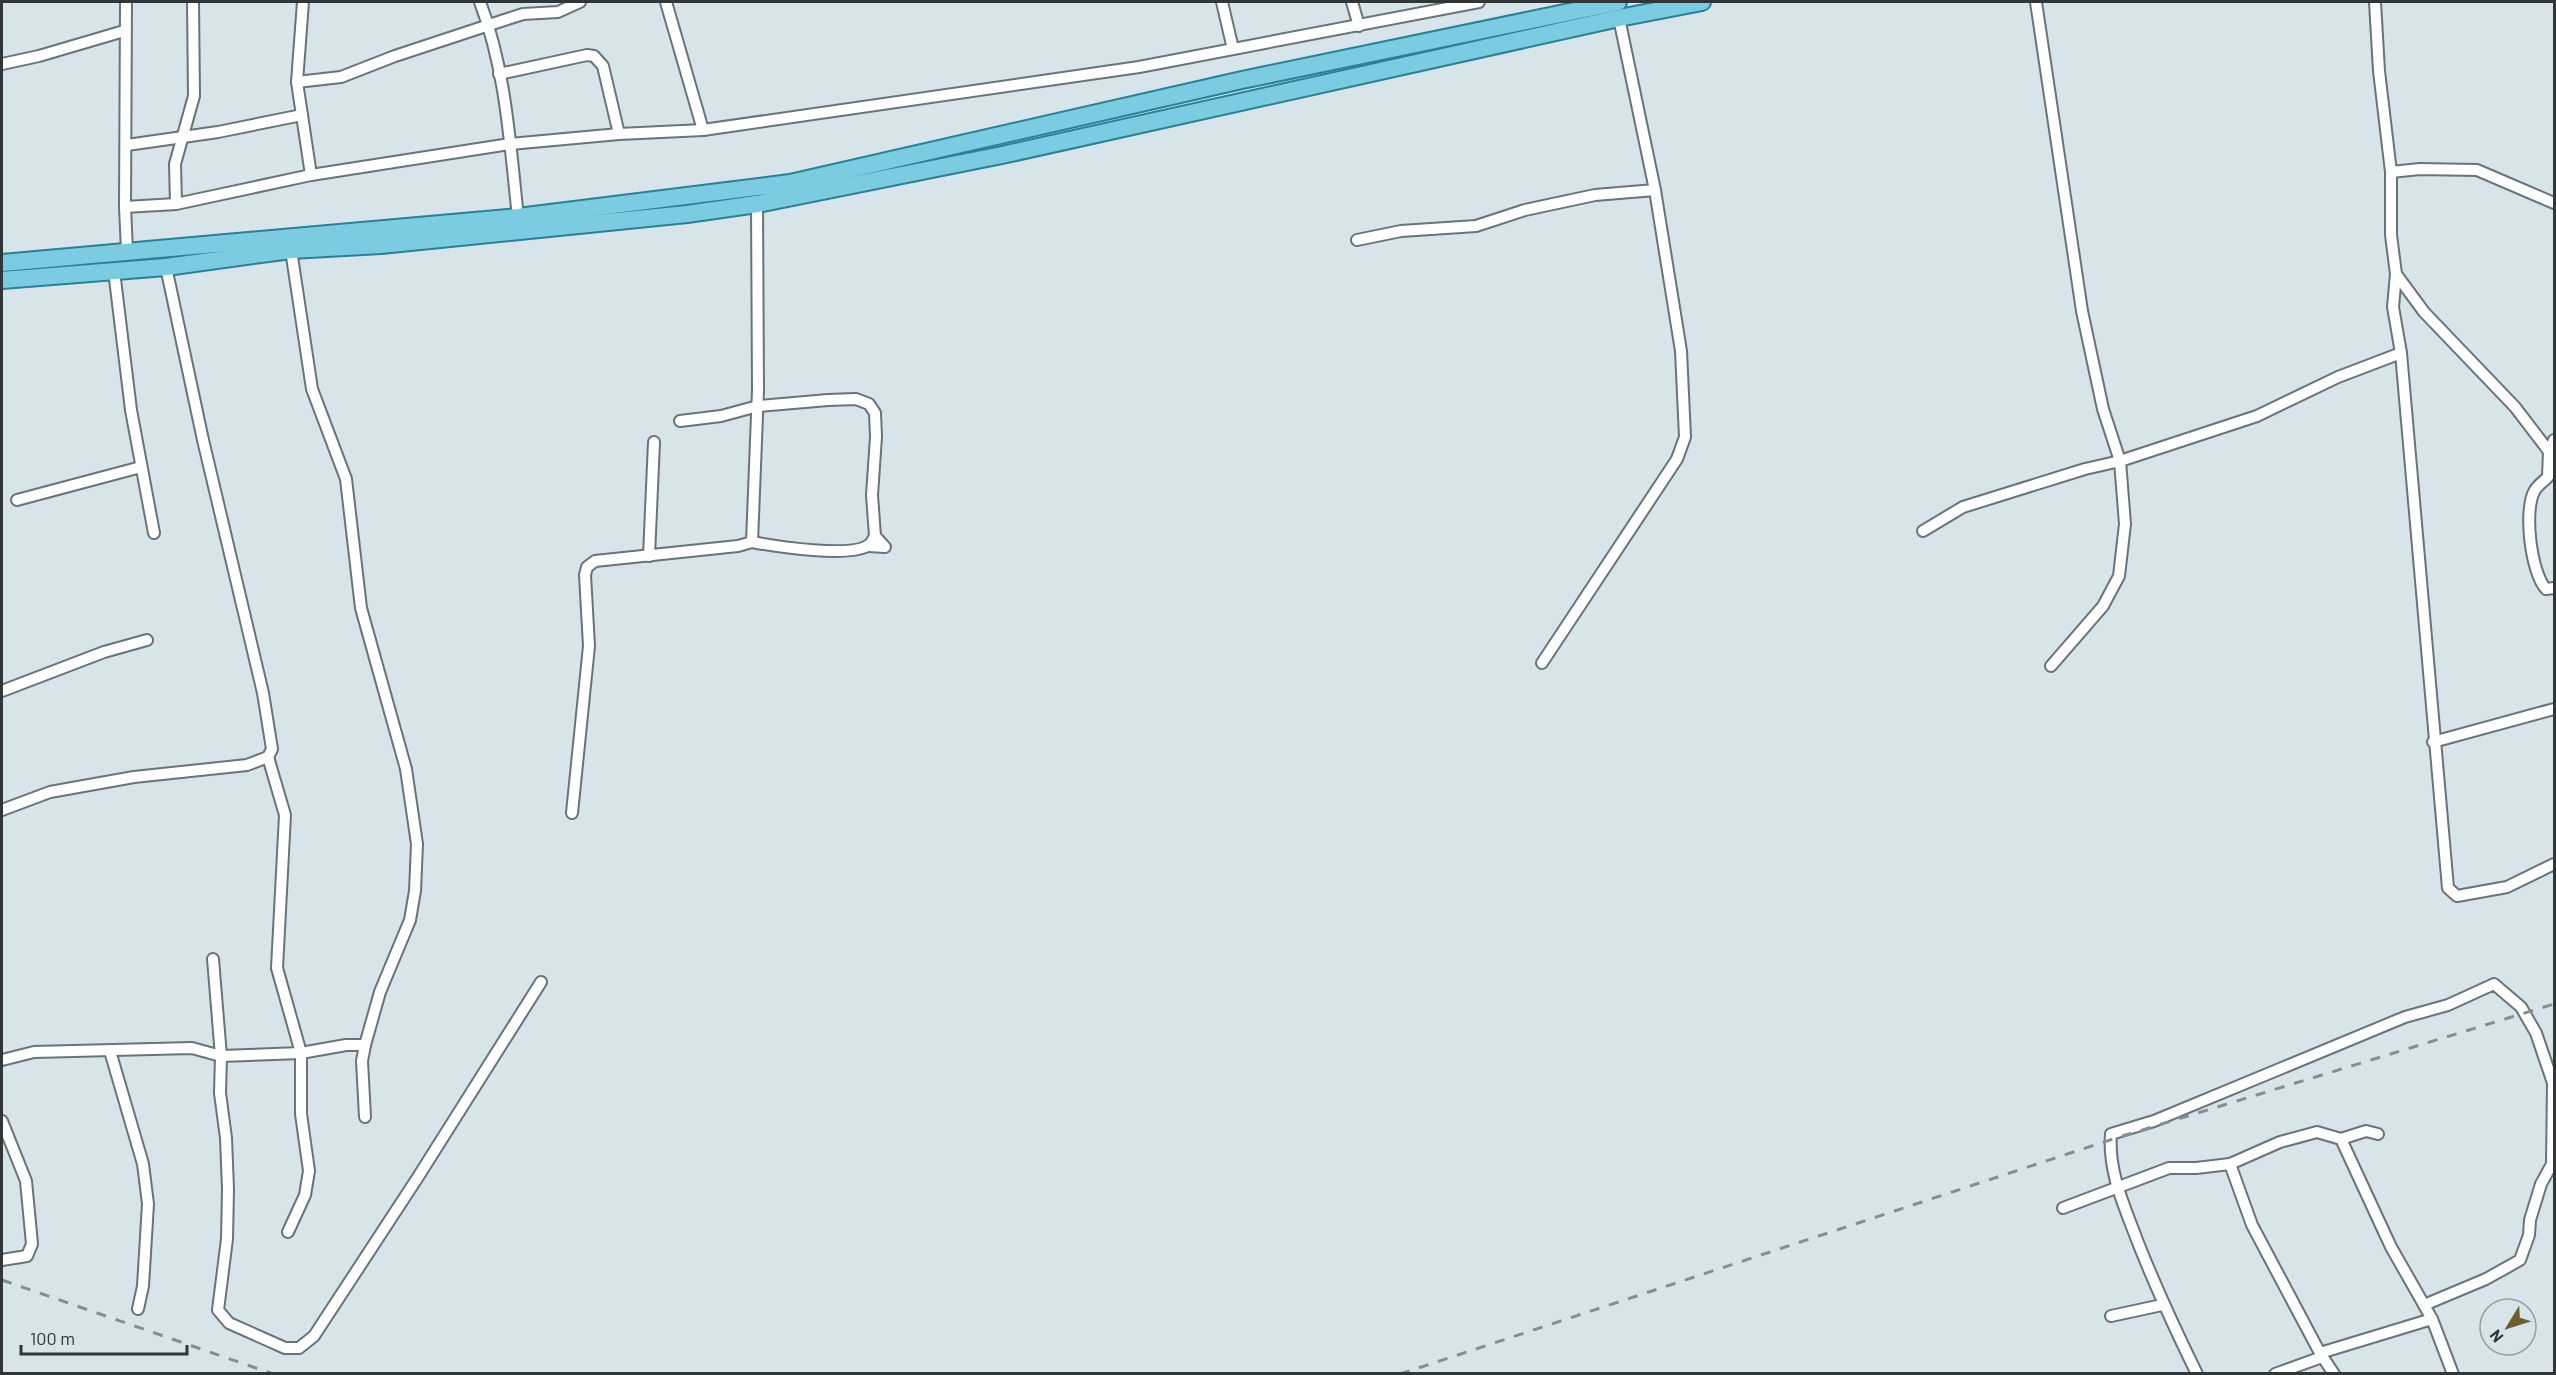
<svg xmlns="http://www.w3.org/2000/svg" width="2556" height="1375" viewBox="0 0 2556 1375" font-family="Barlow,sans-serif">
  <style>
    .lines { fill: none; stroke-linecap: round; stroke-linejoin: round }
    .minor-casing { stroke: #687478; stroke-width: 14 }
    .primary-casing { stroke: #288199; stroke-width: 20 }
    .minor { stroke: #fff; stroke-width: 10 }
    .primary { stroke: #7bcce1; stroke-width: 16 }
    .rail { stroke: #858f92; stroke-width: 3; stroke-dasharray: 10 10; stroke-linecap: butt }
  </style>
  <rect width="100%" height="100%" fill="#d7e4e9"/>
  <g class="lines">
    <g class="minor-casing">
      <g id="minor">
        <polyline points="303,2 297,82 311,175"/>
        <path d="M 480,2 C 506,70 510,145 518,217"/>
        <polyline points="666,2 703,130"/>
        <polyline points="1222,2 1233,49"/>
        <polyline points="1352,2 1359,26"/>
        <polyline points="2036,2 2082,311 2103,409 2120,461 2125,524 2119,576 2103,606 2051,666"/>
        <polyline points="2375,2 2379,71 2391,172 2391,235 2396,274 2393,307 2401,353 2448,888 2457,896 2507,887 2554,864"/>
        <polyline points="2,64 39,56 124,31"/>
        <polyline points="499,74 587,55 594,56 603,66 619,134"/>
        <polyline points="297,82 341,77 395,56 489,25 523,14 558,12 580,2"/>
        <polyline points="127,145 218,132 302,115"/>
        <polyline points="2391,172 2420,169 2477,170 2554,203"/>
        <polyline points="176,204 175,164 194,96 193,2"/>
        <polyline points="125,207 126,2"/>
        <polyline points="1357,240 1401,231 1476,226 1525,210 1595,195 1655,190"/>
        <polyline points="127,251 125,207 176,204 311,175 510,144 619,134 703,130 1139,67 1479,2"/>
        <polyline points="114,271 131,410 154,533"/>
        <polyline points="2396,274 2424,312 2515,407 2554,458"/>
        <path d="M 680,421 L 721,416 L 758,406 L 828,400 L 856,399 L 869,404 L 875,413 L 876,437 L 872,495 L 875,536 C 873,539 872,542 870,544 C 854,559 774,546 752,542"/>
        <path d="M 2554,440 L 2549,451 L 2548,477 C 2544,481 2538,485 2535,490 C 2523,509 2531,573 2546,589 L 2554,588"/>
        <polyline points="17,500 141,467"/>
        <polyline points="1923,531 1963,507 2085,469 2120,461 2257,416 2338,377 2401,353"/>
        <polyline points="868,546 885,547 875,536"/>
        <polyline points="649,556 654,442"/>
        <polyline points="1542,663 1677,459 1685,437 1681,351 1655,190 1619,18"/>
        <polyline points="2,691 104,652 147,640"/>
        <polyline points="2433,742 2554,709"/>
        <polyline points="268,757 285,815 277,968 301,1053 301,1114 309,1171 305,1195 288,1232"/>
        <polyline points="2,810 50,792 134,777 247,765 268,757 272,749 263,693 203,440 166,267"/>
        <polyline points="572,813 589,646 585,575 587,567 595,561 738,546 752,542 758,390 757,204"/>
        <polyline points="213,959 221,1056 220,1093 226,1138 228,1189 227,1239 218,1310 229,1323 285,1348 299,1348 314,1336 418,1177 541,982"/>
        <polyline points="110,1051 143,1164 148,1204 143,1286 138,1309"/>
        <polyline points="2,1060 34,1052 192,1048 221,1056 301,1053 346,1045 365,1045 380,992 410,920 415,891 417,844 406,769 361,608 346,479 312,389 291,250"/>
        <polyline points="365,1117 362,1061 365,1045"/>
        <polyline points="2,1121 26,1181 32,1244 27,1256 2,1260"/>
        <polyline points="2341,1139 2366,1131 2378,1134"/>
        <polyline points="2230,1164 2280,1142 2317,1132 2341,1139 2391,1247 2432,1319 2453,1374"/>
        <polyline points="2063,1208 2169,1168 2196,1168 2230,1164 2252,1225 2320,1353 2432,1319"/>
        <polyline points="2111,1316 2162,1305"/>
        <polyline points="2320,1353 2334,1374"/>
        <path d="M 2197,1374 C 2175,1329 2155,1286 2137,1240 C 2124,1205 2108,1172 2111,1134 L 2154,1121 L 2405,1017 L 2448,1005 L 2494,984 L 2521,1007 L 2536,1033 L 2553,1083 L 2552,1164 L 2541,1184 L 2530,1220 L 2529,1235 L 2520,1260 L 2486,1279 L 2424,1305"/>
        <polyline points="2275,1374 2322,1357"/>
      </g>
    </g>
    <g class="primary-casing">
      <g id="primary">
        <polyline points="2,263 518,217 790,183 1242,80 1618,2"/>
        <polyline points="2,280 166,267 291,250 381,245 687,214 757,204 1002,155 1619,18 1702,2"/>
      </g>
    </g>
    <use href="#minor" class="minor"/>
    <use href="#primary" class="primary"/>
    <g class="rail">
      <polyline points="2,1280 273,1374"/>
      <polyline points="1400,1374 2116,1138 2554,1004"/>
    </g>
  </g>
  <rect width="2556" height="1375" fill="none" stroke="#313638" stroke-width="6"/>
  <g transform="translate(2508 1327) rotate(232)"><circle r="28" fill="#d7e4e9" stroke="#959ea2" stroke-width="1.5"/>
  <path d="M0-4.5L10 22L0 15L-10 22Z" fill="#6e5e2b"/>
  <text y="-9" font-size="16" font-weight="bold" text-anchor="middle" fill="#313638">N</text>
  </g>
  <path d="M21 1345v9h166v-9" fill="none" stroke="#313638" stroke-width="3"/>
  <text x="30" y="1345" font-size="18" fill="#313638" stroke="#d7e4e9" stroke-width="4.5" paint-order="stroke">100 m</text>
</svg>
